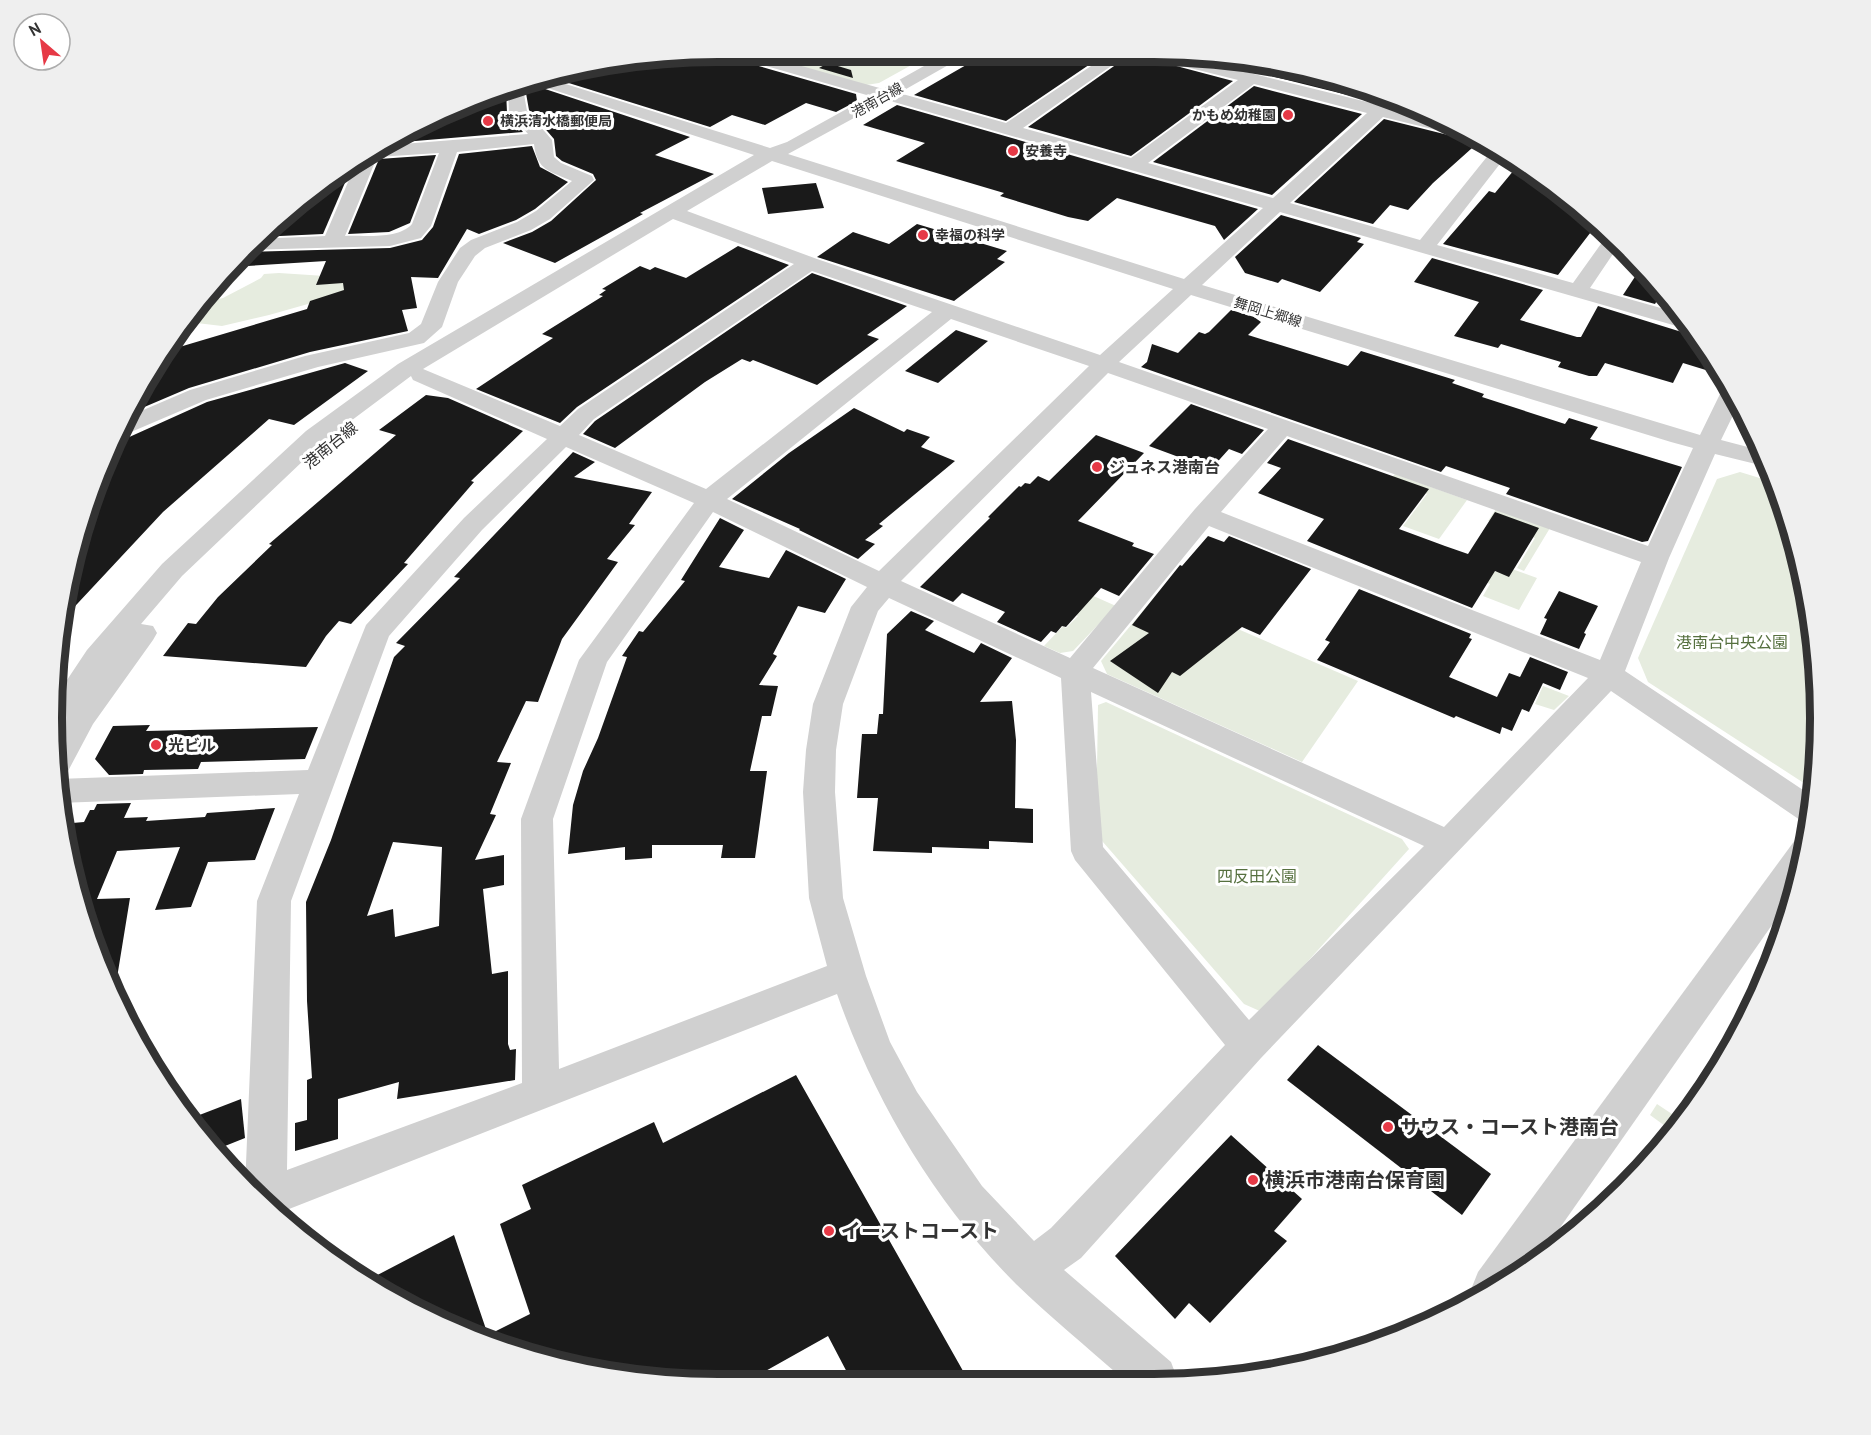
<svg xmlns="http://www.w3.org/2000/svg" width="1871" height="1435" viewBox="0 0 1871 1435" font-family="'PT Sans','Noto Sans JP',sans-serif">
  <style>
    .green { fill: #e6ecdf }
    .building { fill: #1a1a1a; fill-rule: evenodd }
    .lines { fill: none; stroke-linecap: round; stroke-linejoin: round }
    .minor { fill: #d0d0d0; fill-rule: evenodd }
    .poi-dot { fill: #e63946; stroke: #fff; stroke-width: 2 }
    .labels { text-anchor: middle; stroke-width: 6; stroke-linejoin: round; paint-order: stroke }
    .far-street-label { font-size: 14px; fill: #333; stroke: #fff }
    .far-poi-label { font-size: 14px; font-weight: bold; fill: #333; stroke: #fff; text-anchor: start }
    .street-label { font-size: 16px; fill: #333; stroke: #fff }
    .poi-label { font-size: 16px; font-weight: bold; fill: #333; stroke: #fff; text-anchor: start }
    .park-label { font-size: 16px; fill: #56703f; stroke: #fff }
    .near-poi-label { font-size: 20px; font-weight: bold; fill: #333; stroke: #fff; text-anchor: start }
    .rim { fill: none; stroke: #333; stroke-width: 8 }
  </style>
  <rect width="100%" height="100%" fill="#fff"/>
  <g class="green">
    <polygon points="746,51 935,52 879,83 866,85"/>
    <polygon points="279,273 371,279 322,300 269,315 222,326 188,322 202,303 223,298 261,278 264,274"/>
    <polygon points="1740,472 1776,483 1807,588 1820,718 1813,789 1648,682 1638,658 1717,479"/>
    <polygon points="1395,474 1467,500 1439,539 1403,526 1427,494 1390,480"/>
    <polygon points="1496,509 1550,528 1524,571 1517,568 1535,538 1488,521"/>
    <polygon points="1501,565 1537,578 1519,610 1483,596 1490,584 1480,580 1487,568 1497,572"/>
    <polygon points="1089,594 1116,606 1073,651 1060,653 1044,646 1063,626 1066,628 1078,616 1071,613"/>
    <polygon points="1157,594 1358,681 1302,762 1107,674 1101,661"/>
    <polygon points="1543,686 1569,696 1554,710 1535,704"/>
    <polygon points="1106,702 1402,839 1409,849 1262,1012 1244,1004 1096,834 1098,705"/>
    <polygon points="1657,1104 1681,1120 1672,1131 1650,1115"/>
  </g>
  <g class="building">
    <polygon points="716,51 724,56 856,94 857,101 836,112 806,103 765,125 732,115 710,127 543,75 647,60 663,65 682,56"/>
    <polygon points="981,52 1108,52 1006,121 914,95 980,57"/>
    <polygon points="1184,52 1197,52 1326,74 1448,120 1182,54"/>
    <polygon points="1131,54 1233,81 1131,156 1028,127"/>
    <polygon points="828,63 851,70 853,78 819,68"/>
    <polygon points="524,82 690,137 655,155 714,174 640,213 643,214 555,263 503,243 532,232 551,221 596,180 593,174 562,161 556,156 554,139 529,110"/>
    <polygon points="1254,86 1362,114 1272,195 1153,162"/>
    <polygon points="506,90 507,113 523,132 380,144"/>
    <polygon points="897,105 1258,209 1224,240 1215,226 1117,198 1088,221 1068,217 1000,196 1004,193 896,161 925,143 863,125"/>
    <polygon points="1384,119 1468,140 1477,138 1481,140 1433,183 1408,210 1390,205 1373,224 1294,202"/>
    <polygon points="532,146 540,167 568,182 535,209 516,220 479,234 467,229 438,278 411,277 417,308 402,310 408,331 310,352 189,388 142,408 134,399 140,385 166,351 307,309 310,301 344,290 343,283 316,285 326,261 230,267 242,252 390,248 422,240 433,227 459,154"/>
    <polygon points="436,155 410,223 389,232 348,234 379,159"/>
    <polygon points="353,164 323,234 259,237 278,222"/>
    <polygon points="1519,164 1559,189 1597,224 1558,275 1443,244 1489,191 1495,193"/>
    <polygon points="816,183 824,208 768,214 762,188"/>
    <polygon points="1281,215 1361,238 1357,242 1364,244 1320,292 1282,279 1278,283 1245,273 1235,257"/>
    <polygon points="917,224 1007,251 997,259 1005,262 954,301 817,257 853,232 889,244"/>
    <polygon points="738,246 789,265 577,407 560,423 476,389 553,338 542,334 603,296 599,295 606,290 602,289 640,266 650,270 655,267 686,278"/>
    <polygon points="1432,258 1543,290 1520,320 1577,337 1581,337 1598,306 1701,338 1722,375 1683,363 1673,383 1605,363 1597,376 1589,376 1558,367 1561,362 1501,344 1498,348 1454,336 1479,302 1414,282"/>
    <polygon points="1642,266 1663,290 1655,304 1623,295"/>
    <polygon points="812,273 907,306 867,335 879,339 817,385 753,360 750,362 742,359 705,382 615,448 583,434 595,421"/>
    <polygon points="1231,310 1254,317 1261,322 1248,335 1348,366 1361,351 1455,380 1452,383 1484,394 1482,397 1565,424 1569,418 1598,427 1590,439 1682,467 1648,541 1642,542 1506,494 1510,488 1446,466 1441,472 1141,367 1147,362 1152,344 1178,353 1199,332 1205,334 1209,332"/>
    <polygon points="956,330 988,341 938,383 905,371"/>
    <polygon points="345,363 368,371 294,425 269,419 163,512 64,618 74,545 116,443 207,402"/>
    <polygon points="426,395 448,398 523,431 471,481 474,482 404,563 408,564 351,624 339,621 326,636 306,667 163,656 188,623 196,624 218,597 272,545 269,544 396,435 379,430"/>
    <polygon points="1191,404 1264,430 1242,454 1229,449 1211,469 1149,446"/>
    <polygon points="854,408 904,432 907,429 930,437 921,447 955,461 879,524 883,526 865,540 875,544 858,559 799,530 800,529 732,499 789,453"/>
    <polygon points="1096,435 1144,453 1078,521 1134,543 1132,546 1154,554 1119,596 1101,588 1066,627 1062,626 1056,633 1051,631 1041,642 997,622 1005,612 962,593 953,602 920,587 990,518 988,517 1019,486 1021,487 1025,483 1030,484 1038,476 1049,481"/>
    <polygon points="1288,439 1429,489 1399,529 1445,546 1468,554 1495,512 1539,528 1509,577 1495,571 1472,608 1307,541 1324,519 1258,493 1281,468 1267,463"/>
    <path d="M 573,452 L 595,462 L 574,477 L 652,492 L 629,524 L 635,525 L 607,559 L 618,562 L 562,639 L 538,702 L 526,701 L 497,762 L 511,763 L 490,814 L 496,815 L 475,860 L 504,855 L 504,885 L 483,889 L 492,974 L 508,971 L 508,1044 L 510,1050 L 516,1049 L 515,1080 L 397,1099 L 399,1082 L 338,1099 L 338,1139 L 295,1151 L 295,1123 L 307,1120 L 307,1080 L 312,1078 L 307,1001 L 306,902 L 331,840 L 394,657 L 405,646 L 396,643 L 460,578 L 454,577 ZM 393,842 L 442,847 L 439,926 L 395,937 L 393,909 L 367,916 Z"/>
    <polygon points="720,518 744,530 719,567 769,578 786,550 846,579 825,613 798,606 773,654 777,656 759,685 778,686 771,716 762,716 750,771 767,771 755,858 721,858 723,845 652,845 652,858 625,860 625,847 568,854 573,805 583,771 598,738 627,657 622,656 639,631 643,632 685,581 681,580"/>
    <polygon points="1208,536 1224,542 1229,536 1311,569 1260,635 1242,627 1180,676 1172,672 1158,693 1110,661 1149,633 1132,625 1180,565 1182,566"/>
    <polygon points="1359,589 1471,634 1469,638 1472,639 1449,677 1497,697 1509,673 1520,677 1530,657 1568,672 1560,690 1543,683 1529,712 1522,709 1512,731 1502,727 1500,734 1456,716 1454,718 1317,660 1330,642 1325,640"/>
    <polygon points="1559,591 1598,606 1584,633 1586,634 1579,649 1540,634 1547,619 1544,618"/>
    <polygon points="911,611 934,621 925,630 974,653 981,643 1012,658 980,702 1012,701 1016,740 1015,808 1033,809 1033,843 989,841 989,849 932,847 932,853 873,851 878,798 857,798 862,734 877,734 879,714 883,714 887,634"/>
    <polygon points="150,725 146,731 318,727 305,759 201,762 198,769 144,770 143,774 109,775 95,759 113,726"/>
    <polygon points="131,803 124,818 148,817 146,821 205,817 207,813 275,808 255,860 208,862 191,907 155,910 180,847 117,851 97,899 130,898 115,990 86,931 64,847 61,824 84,822 90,810 94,810 97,804"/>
    <polygon points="1318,1045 1491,1174 1462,1215 1287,1080"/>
    <polygon points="796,1075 967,1378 850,1378 828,1336 753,1378 630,1378 503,1349 366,1281 454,1235 488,1335 530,1314 500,1224 531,1209 522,1185 654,1122 663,1143"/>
    <polygon points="241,1099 245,1138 215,1150 189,1119"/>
    <polygon points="1231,1135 1302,1199 1274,1231 1287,1241 1210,1323 1189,1303 1175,1319 1115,1256"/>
  </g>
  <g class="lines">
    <g class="minor">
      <path d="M 723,51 L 749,51 L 883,89 L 949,52 L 968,52 L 966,55 L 899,93 L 1006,123 L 1112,52 L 1131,52 L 1023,128 L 1131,158 L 1238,80 L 1138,55 L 1136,52 L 1165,52 L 1456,124 L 1475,137 L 1469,138 L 1383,117 L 1290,203 L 1420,240 L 1494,148 L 1506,156 L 1437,245 L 1573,283 L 1608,234 L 1619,245 L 1590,288 L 1682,314 L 1692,327 L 1680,327 L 1280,212 L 1202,285 L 1700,435 L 1720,394 L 1724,389 L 1729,388 L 1738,405 L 1721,440 L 1763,451 L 1771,467 L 1768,467 L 1715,454 L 1669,558 L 1625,671 L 1812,796 L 1810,823 L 1800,820 L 1611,691 L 1261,1058 L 1081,1258 L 1064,1270 L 1171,1362 L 1177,1378 L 1122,1378 C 1087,1347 1050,1317 1016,1284 C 935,1203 875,1102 837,994 L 284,1211 L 281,1217 L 245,1188 L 257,901 L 299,794 L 59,803 L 58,779 L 308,770 L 366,625 L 464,518 L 547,439 L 413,380 L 411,376 L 324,441 L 182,576 L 141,624 L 153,626 L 157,633 L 153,640 L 93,724 L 67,773 L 57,776 L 53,741 L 56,737 L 53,738 L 51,718 L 53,701 L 87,650 L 162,564 L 306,431 L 398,364 L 754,155 L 526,81 L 540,76 L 770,148 L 787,142 L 870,96 L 725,54 ZM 1254,84 L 1367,113 L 1273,198 L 1148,163 ZM 887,100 L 1263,208 L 1184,279 L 788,154 ZM 772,161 L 1173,289 L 1100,355 L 817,259 L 687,211 ZM 673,219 L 794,264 L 578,409 L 560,426 L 423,369 ZM 812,271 L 932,312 L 706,489 L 579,435 L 594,419 ZM 1191,295 L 1671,442 L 1693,448 L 1648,546 L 1119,362 ZM 951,319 L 1089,366 L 879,571 L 727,499 ZM 1108,373 L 1268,429 L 1195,509 L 1070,658 L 901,581 ZM 1287,436 L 1641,562 L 1600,660 L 1221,512 ZM 566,447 L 694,503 L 579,660 L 521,819 L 522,1083 L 287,1170 L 291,901 L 389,636 L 482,530 ZM 713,512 L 867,587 L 851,607 L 813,704 L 806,750 L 803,792 L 809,898 L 827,966 L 559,1069 L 553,819 L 607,662 ZM 1209,526 L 1588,678 L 1444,827 L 1093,668 ZM 889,598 L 1061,678 L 1071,851 L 1075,860 L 1225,1045 L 1051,1228 L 1034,1241 L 982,1186 L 917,1092 L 890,1042 L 866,976 L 843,898 L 835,792 L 836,750 L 843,704 L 878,611 ZM 1091,692 L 1424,846 L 1249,1020 L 1103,847 Z"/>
      <path d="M 522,83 L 527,111 L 552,140 L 554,157 L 561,163 L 592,176 L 594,180 L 550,219 L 531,230 L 485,248 L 475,256 L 458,282 L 442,327 L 424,343 L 318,367 L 206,400 L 131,432 L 120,433 L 127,417 L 190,390 L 305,356 L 409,333 L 421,324 L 438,282 L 460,248 L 471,240 L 517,222 L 536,211 L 572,181 C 550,171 537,171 534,144 L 457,152 L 431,226 L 421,238 L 390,246 L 243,250 L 256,239 L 325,236 L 357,161 L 377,146 L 528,134 L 509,112 L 508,89 ZM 439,153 L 412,224 C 398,240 364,235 345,236 L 377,157 Z"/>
      <polygon points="1807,836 1807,848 1793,895 1536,1262 1523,1272 1476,1296 1472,1287 1478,1272 1795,840"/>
    </g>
  </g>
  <g class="poi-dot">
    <circle cx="1288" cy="115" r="6"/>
    <circle cx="488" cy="121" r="6"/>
    <circle cx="1013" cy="151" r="6"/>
    <circle cx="923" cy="235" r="6"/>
    <circle cx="1097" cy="467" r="6"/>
    <circle cx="156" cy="745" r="6"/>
    <circle cx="1388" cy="1127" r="6"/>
    <circle cx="1253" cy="1180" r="6"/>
    <circle cx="829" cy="1231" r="6"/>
  </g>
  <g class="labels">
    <g class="far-street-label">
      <text transform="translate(877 100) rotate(-29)" y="5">港南台線</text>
      <text transform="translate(1268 312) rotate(17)" y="5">舞岡上郷線</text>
    </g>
    <g class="far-poi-label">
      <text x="1276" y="120" text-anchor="end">かもめ幼稚園</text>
      <text x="500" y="126">横浜清水橋郵便局</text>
      <text x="1025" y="156">安養寺</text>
      <text x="935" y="240">幸福の科学</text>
    </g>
    <g class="street-label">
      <text transform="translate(330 445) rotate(-39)" y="6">港南台線</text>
    </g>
    <g class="poi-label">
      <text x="1109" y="473">ジュネス港南台</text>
      <text x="168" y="751">光ビル</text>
    </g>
    <g class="park-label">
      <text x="1732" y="648">港南台中央公園</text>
      <text x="1257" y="882">四反田公園</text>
    </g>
    <g class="near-poi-label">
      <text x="1400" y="1134">サウス・コースト港南台</text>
      <text x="1265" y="1187">横浜市港南台保育園</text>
      <text x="841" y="1238">イーストコースト</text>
    </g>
  </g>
  <path d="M0 0H1871V1435H0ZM718 62H1154A656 656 0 0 1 1810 718V718A656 656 0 0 1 1154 1374H718A656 656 0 0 1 62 718V718A656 656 0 0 1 718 62Z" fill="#efefef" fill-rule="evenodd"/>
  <path class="rim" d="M718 62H1154A656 656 0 0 1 1810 718V718A656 656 0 0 1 1154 1374H718A656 656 0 0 1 62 718V718A656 656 0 0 1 718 62Z"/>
  <g transform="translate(42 42) rotate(331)"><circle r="28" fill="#ffffff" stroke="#adadad" stroke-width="1.5"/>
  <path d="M0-4.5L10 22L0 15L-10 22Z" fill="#e63946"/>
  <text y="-9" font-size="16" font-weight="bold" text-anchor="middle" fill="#333333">N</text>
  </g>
</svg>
